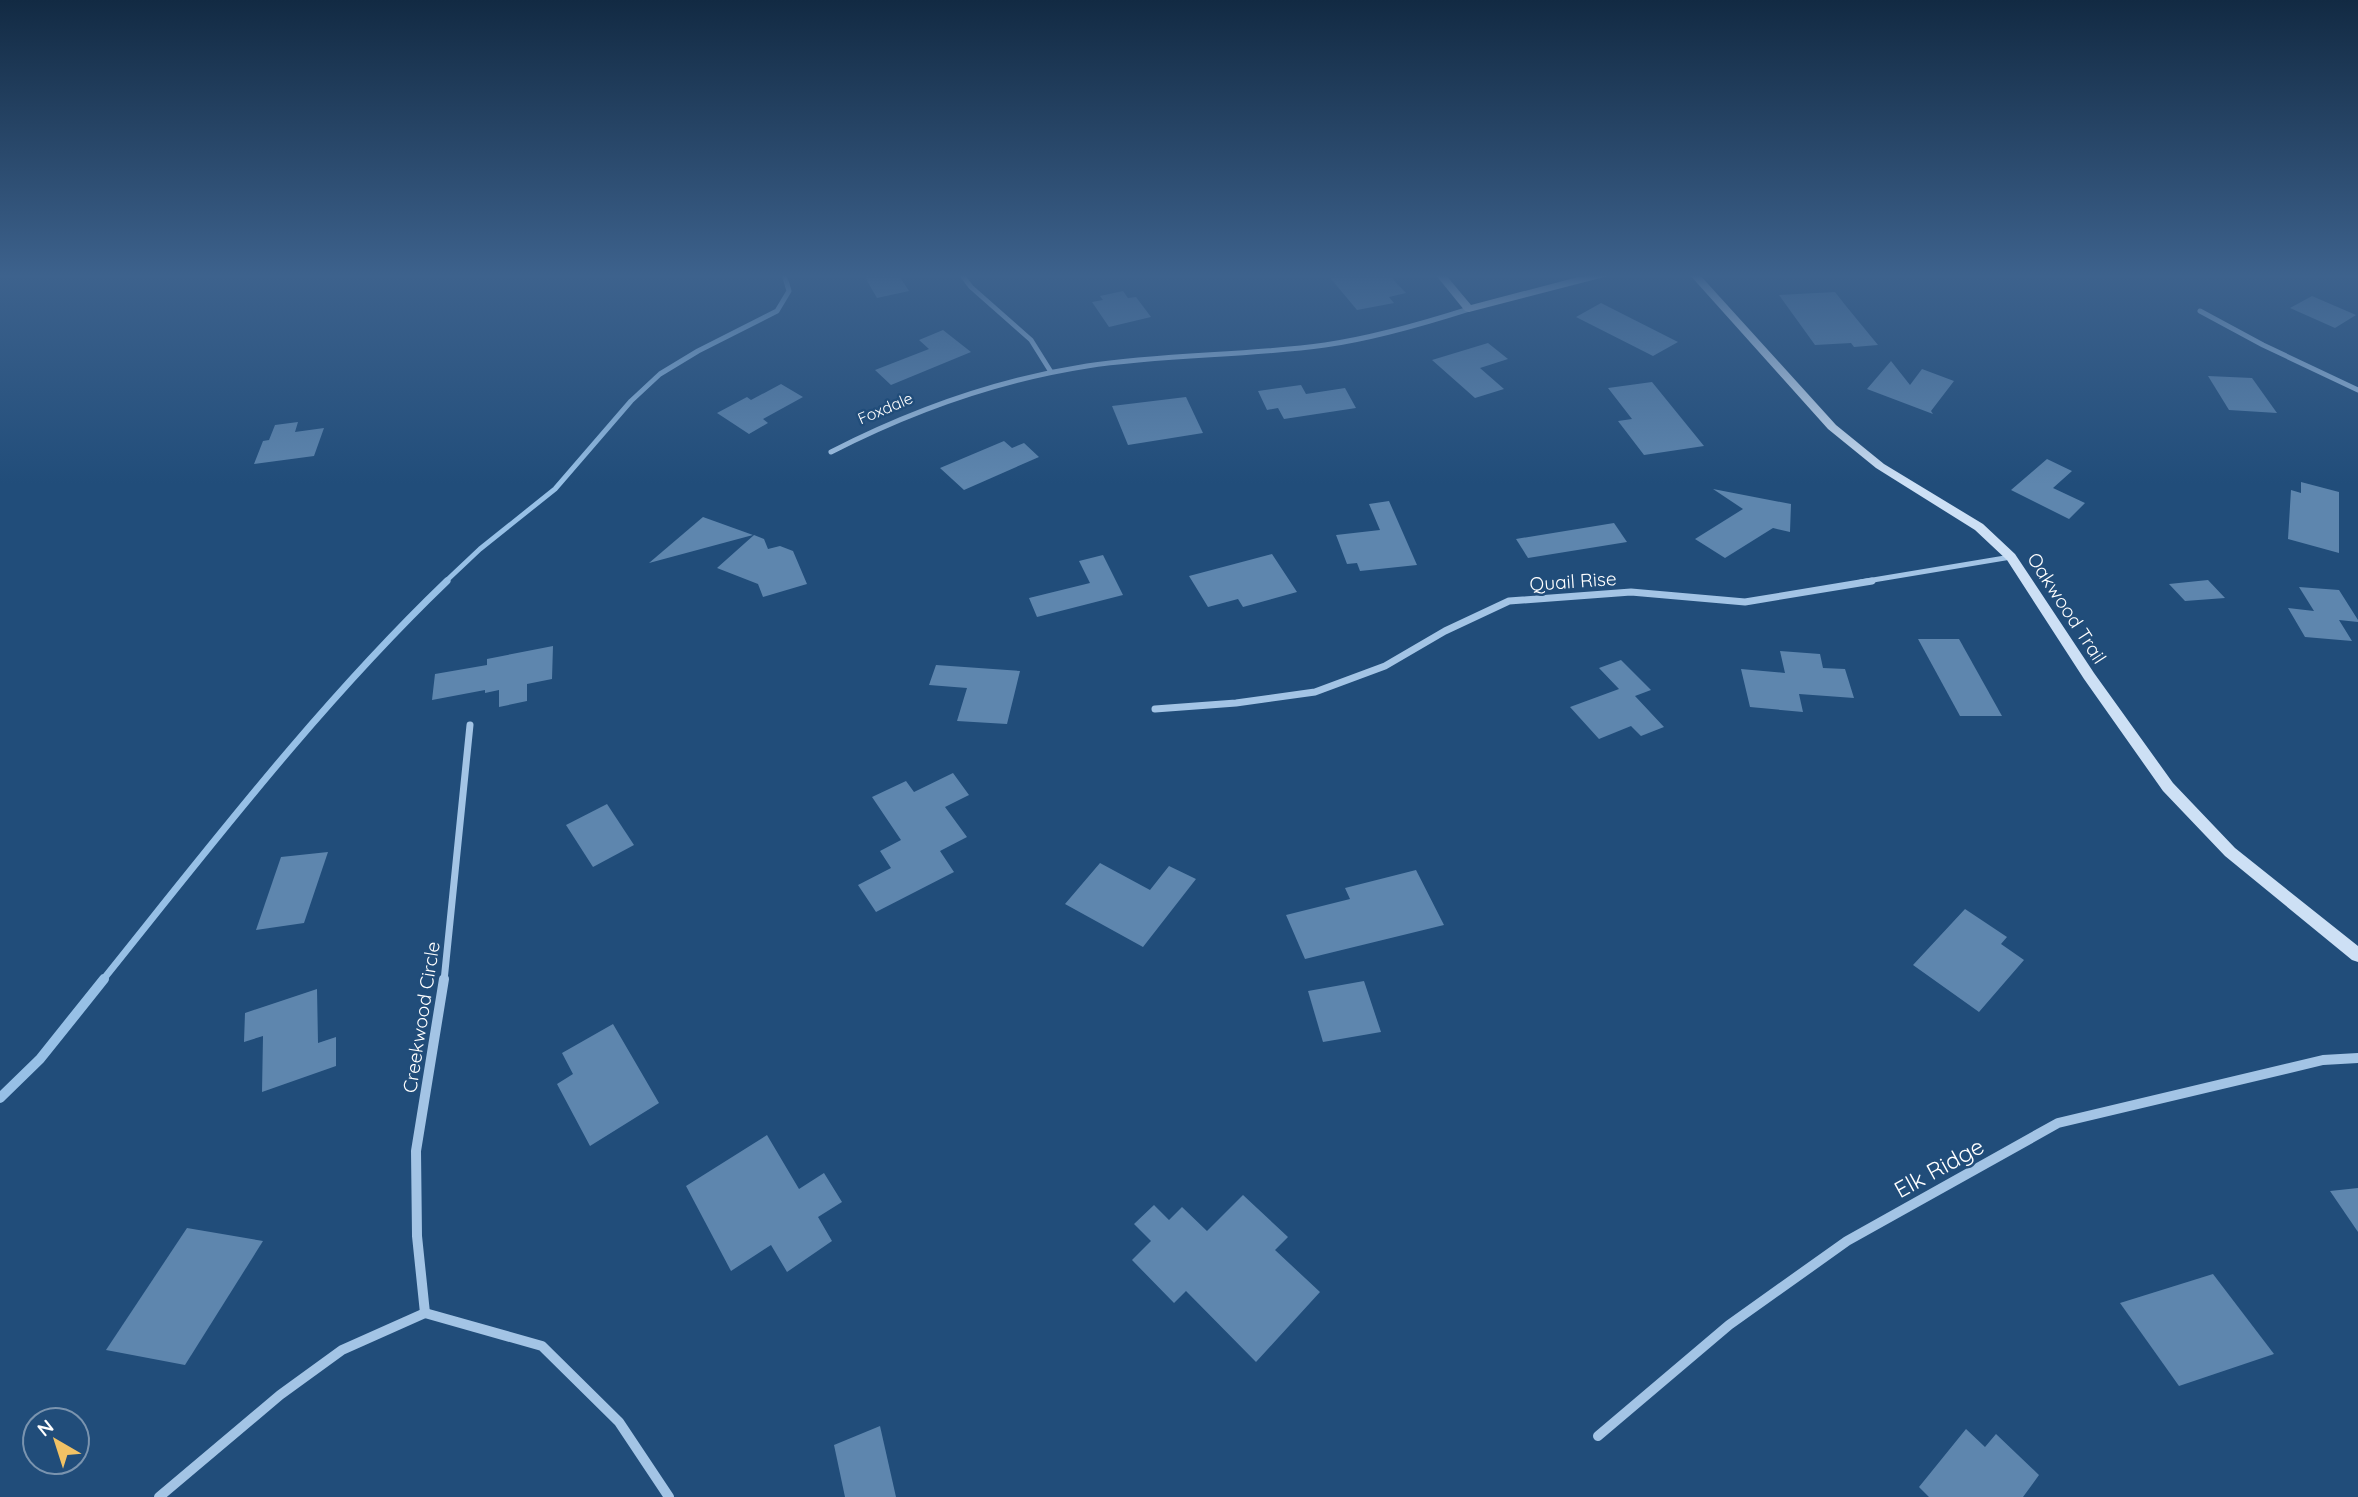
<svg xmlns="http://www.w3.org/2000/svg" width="2358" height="1497" viewBox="0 0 2358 1497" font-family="Quicksand,sans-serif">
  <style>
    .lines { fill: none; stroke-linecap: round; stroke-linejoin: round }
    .stream-far2 { stroke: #97c0e6; stroke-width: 5 }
    .stream-far1 { stroke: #97c0e6; stroke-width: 7 }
    .stream { stroke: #97c0e6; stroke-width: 10 }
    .building { fill: #5e86ae }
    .street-far2 { stroke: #a3c4e5; stroke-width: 5 }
    .street-far1 { stroke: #a3c4e5; stroke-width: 7 }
    .street { stroke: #a3c4e5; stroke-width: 10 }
    .secondary { fill: #cde0f5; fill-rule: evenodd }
    .labels { text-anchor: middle; stroke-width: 5; stroke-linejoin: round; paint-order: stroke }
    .far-street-label { font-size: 16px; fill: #fff; stroke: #214d7a }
    .street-label { font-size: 19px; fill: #fff; stroke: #214d7a }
    .near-street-label { font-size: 23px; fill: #fff; stroke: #214d7a }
  </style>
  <rect width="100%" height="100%" fill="#214d7a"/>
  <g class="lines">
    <polyline class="stream-far2" points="445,582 480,549 555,489 631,401 660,374 698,351 777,311 789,291 784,274"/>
    <path class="stream-far1" d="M 102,981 C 212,844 320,703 447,581"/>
    <polyline class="stream" points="0,1098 40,1059 104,979"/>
  </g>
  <g class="building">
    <polygon points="863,274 898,274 909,291 877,298"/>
    <polygon points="1327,274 1388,274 1406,293 1389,297 1394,303 1357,310"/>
    <polygon points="1123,291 1128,298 1136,297 1151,317 1109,327 1092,302 1103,300 1100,296"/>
    <polygon points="1835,292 1846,306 1878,345 1854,347 1851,343 1815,345 1779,295"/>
    <polygon points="2312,296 2356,315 2335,328 2290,308"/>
    <polygon points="1601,303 1678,342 1653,356 1576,317"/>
    <polygon points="943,330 971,352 891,385 875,370 929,349 919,340"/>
    <polygon points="1488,343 1508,359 1480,368 1504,389 1475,398 1432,360"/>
    <polygon points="1891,361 1910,385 1922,369 1954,381 1931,411 1933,414 1867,389"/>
    <polygon points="2208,376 2252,378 2277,413 2229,410"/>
    <polygon points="1652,382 1704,446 1644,455 1618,421 1632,419 1608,388"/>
    <polygon points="781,384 803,397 763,419 768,423 749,434 717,413 747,397 751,400"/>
    <polygon points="1301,385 1306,394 1345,388 1356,408 1284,419 1278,408 1267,410 1258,391"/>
    <polygon points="1186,397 1203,433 1128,445 1112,406"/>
    <polygon points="298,422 295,432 324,428 314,456 254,464 263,441 269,440 275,425"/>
    <polygon points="1004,441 1012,448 1024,443 1039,457 964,490 940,468"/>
    <polygon points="2047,459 2072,471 2053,488 2085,503 2069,519 2011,490"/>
    <polygon points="2301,482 2339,492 2339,553 2288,539 2291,490 2301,493"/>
    <polygon points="1713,489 1791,504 1790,532 1773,528 1725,558 1695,539 1743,509"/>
    <polygon points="1389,501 1417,565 1360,571 1357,563 1347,564 1336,535 1380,530 1369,504"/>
    <polygon points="703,517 753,535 649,563"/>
    <polygon points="1614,523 1627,542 1528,558 1516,539"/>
    <polygon points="754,535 764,539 768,549 780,546 793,551 807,584 763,597 758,584 717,568"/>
    <polygon points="1272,554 1297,592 1243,607 1238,599 1208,607 1189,576"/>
    <polygon points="1103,555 1123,595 1037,617 1029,598 1090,583 1079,561"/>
    <polygon points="2208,580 2225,598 2185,601 2169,584"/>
    <polygon points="2299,587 2339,590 2358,620 2358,622 2339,620 2352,641 2305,637 2288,608 2314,611"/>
    <polygon points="1918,639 1959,639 2002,716 1960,716"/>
    <polygon points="553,646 552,679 527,684 527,701 499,707 499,690 485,693 485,690 432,700 435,674 487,665 487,659"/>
    <polygon points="1780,651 1820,654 1823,668 1845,669 1854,698 1799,694 1803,712 1750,707 1741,669 1785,673"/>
    <polygon points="1621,660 1651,690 1635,696 1664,727 1641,736 1631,726 1599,739 1570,707 1619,689 1599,668"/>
    <polygon points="936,665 1020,671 1007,724 957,721 967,688 929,685"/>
    <polygon points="953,773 969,795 945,807 967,837 940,851 954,872 876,912 858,885 891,868 880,851 901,840 872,797 906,781 914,792"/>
    <polygon points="607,804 634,845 593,867 566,825"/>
    <polygon points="328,852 304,923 256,930 281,857"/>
    <polygon points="1100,863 1150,890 1169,866 1196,879 1143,947 1065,904"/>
    <polygon points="1416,870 1444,925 1305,959 1286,915 1350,899 1345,888"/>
    <polygon points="1965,909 2007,937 2001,944 2024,960 1979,1012 1913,965"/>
    <polygon points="1364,981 1381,1032 1323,1042 1308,991"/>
    <polygon points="317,989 318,1043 336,1037 336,1066 262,1092 263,1036 244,1042 245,1013"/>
    <polygon points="613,1024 659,1103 590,1146 557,1084 573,1074 562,1053"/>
    <polygon points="767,1135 799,1189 824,1173 842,1202 818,1217 832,1241 787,1272 771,1245 731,1271 686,1186"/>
    <polygon points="2358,1188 2358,1232 2330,1191"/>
    <polygon points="1243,1195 1288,1237 1275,1250 1320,1292 1256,1362 1186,1291 1174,1303 1132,1260 1151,1241 1134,1224 1154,1205 1169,1220 1182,1207 1207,1231"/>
    <polygon points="187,1228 263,1241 185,1365 106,1350"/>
    <polygon points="2213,1274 2274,1354 2179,1386 2120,1303"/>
    <polygon points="880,1426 896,1497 845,1497 834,1445"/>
    <polygon points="1966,1429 1985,1447 1996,1434 2039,1475 2023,1497 1929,1497 1919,1487"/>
  </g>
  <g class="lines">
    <g class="street-far2">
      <polyline points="961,274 971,287 1031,340 1051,372"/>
      <polyline points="2200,311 2263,345 2358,390"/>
      <path d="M 831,452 C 911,411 997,380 1087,366 C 1166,354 1246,356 1325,345 C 1374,338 1422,324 1469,309"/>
      <polyline points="1861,582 2011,557"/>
    </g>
    <g class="street-far1">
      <polyline points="1155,709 1236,703 1315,692 1385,666 1445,631 1509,601 1631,592 1745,602 1872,581"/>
      <polyline points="444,981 470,725"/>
    </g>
    <g class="street">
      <polyline points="425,1313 417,1236 416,1151 444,979"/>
      <polyline points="425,1313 542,1346 619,1422 669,1497"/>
      <polyline points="1598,1436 1729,1325 1847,1241 2058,1123 2323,1060 2358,1058"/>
      <polyline points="159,1497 280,1395 342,1350 425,1313"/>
    </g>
    <g class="secondary">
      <polygon points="1435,274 1445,274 1471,305 1578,277 1616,274 1469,312 1465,311"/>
      <polygon points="1689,274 1699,274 1836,425 1884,464 1983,524 2015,554 2094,673 2173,783 2235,848 2358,946 2358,962 2352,960 2225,856 2163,791 2084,679 2007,560 1975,530 1876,468 1828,429"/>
    </g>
  </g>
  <linearGradient id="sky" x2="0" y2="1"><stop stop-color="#122a43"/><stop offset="0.57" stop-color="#3d628d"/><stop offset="1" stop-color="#3d628d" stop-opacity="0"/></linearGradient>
  <rect width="2358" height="484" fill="url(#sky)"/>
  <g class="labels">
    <g class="far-street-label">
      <text transform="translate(885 408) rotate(-23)" y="6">Foxdale</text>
    </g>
    <g class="street-label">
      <text transform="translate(1573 581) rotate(-4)" y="7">Quail Rise</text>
      <text transform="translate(2067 608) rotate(57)" y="7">Oakwood Trail</text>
      <text transform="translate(421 1017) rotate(-81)" y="7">Creekwood Circle</text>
    </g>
    <g class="near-street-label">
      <text transform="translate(1939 1168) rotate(-29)" y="8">Elk Ridge</text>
    </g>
  </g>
  <g transform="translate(56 1441) rotate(321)"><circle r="33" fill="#214d7a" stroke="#7a94af" stroke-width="2"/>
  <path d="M0-5L12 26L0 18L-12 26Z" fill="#f1c265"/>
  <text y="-10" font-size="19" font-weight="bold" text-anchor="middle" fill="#ffffff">N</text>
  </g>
</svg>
